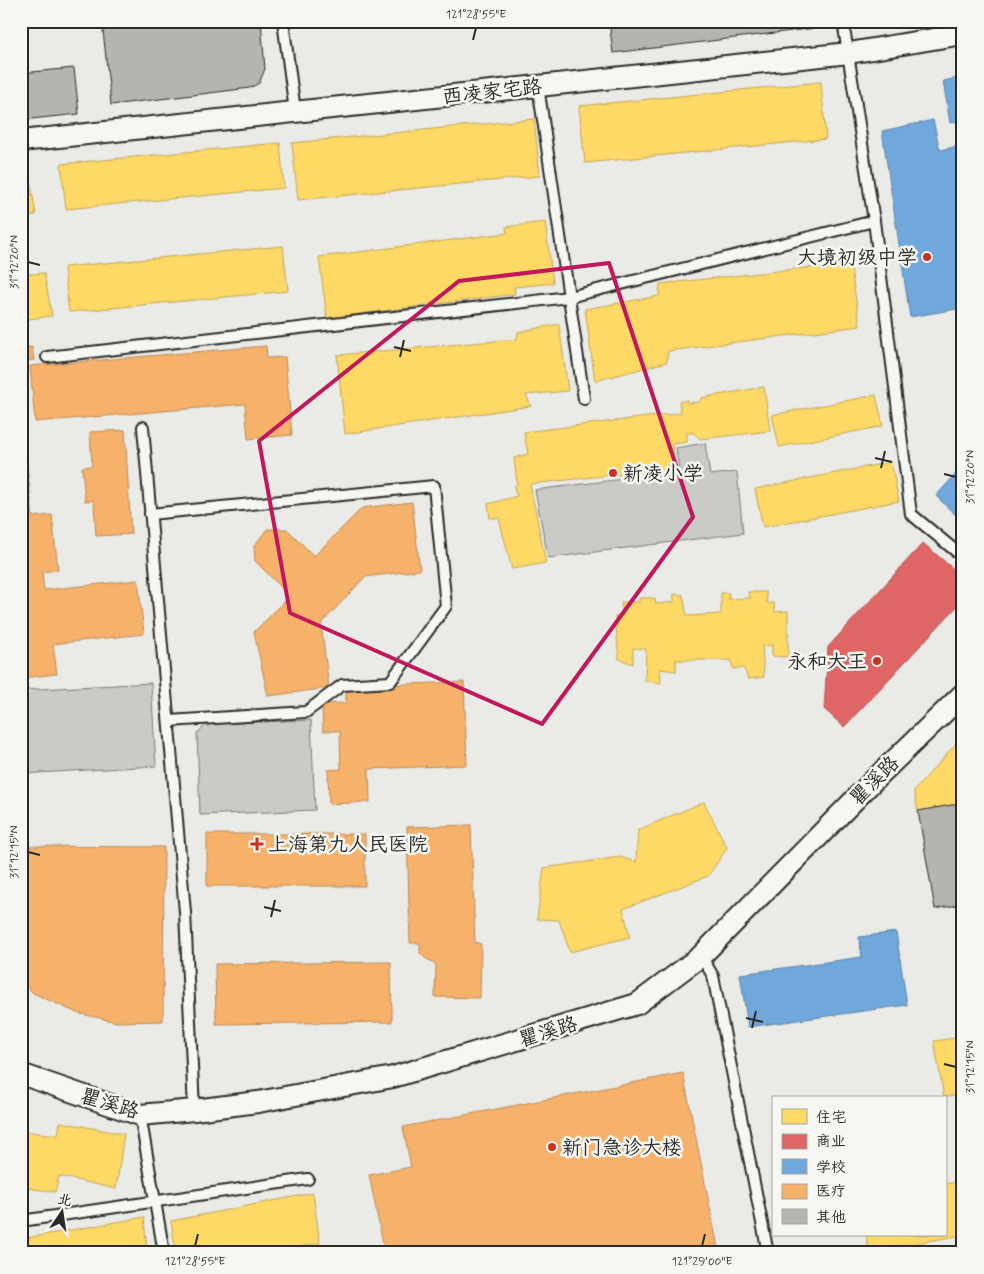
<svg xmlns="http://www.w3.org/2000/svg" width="984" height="1274" viewBox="0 0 984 1274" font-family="Mynerve,'LXGW WenKai TC',sans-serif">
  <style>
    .green { fill: #cacac7; stroke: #7a7a79 }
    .homes { fill: #ffd966; stroke: #bfa554 }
    .shops { fill: #e06666; stroke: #aa5454 }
    .schools { fill: #6fa8dc; stroke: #5b82a7 }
    .health { fill: #f6b26b; stroke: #b98a58 }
    .building { fill: #b4b4b1; stroke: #2b2b2b }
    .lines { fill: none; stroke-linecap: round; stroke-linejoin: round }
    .service-casing { stroke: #2b2b2b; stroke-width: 14 }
    .minor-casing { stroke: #2b2b2b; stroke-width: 24 }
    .service { stroke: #f6f6f2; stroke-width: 10 }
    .minor { stroke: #f6f6f2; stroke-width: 20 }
    .marked { fill: none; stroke: #c2185b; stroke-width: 4; stroke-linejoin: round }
    .ticks { fill: none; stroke: #2b2b2b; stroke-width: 2 }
    .poi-dot { fill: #c8321e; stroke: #f6f6f2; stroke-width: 2 }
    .labels { text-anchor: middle; stroke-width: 5; stroke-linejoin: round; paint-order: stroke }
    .street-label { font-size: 20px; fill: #2b2b2b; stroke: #f6f6f2 }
    .poi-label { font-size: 20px; fill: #2b2b2b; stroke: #f6f6f2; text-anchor: start }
    .neatline { fill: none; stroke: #2b2b2b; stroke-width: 2 }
    .ticks-label { font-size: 12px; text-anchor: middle; fill: #2b2b2b }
  </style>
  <rect width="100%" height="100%" fill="#eaeae6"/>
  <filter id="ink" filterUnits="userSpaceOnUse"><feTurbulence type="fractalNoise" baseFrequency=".02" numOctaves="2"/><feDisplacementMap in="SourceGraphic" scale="10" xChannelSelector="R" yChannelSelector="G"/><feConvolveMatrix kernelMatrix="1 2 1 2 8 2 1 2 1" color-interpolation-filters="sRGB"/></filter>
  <g filter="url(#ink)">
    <g class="green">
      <polygon points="705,443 710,475 737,472 743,533 548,558 535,490 679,472 676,448"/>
      <polygon points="151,683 156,766 21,774 21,690"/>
      <polygon points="311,720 315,810 200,815 197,733 207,724"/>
    </g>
    <g class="homes">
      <polygon points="475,21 507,21 475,24"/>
      <polygon points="821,82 826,139 585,163 579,106"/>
      <polygon points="534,119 540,176 298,200 292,143"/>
      <polygon points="280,143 284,188 66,209 61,164"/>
      <polygon points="29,173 36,215 21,217 21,174"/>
      <polygon points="545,222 553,283 514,287 515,294 327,318 319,257 507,233 506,227"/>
      <polygon points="283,246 288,291 69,312 64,267"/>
      <polygon points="850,263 860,326 668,351 667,362 595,381 585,309 659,296 660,284"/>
      <polygon points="44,273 52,316 21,320 21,275"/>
      <polygon points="559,324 568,391 526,395 531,406 345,434 337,355 517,339 518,332"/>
      <polygon points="764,387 770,431 700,439 694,433 687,433 687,442 672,444 676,468 530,484 546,563 512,569 499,518 490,518 488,504 517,496 514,487 517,483 514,458 528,454 524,432 681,413 679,402 687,400 688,403 700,402 701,398"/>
      <polygon points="876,395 883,426 779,447 772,415"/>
      <polygon points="891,462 899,501 763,527 755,489"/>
      <polygon points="748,592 766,592 767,603 774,603 775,612 788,611 788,657 772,656 772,645 762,646 764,677 748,679 744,668 733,669 731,660 676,660 676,671 660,669 661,683 645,681 646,649 633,648 633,664 619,659 615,616 623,615 621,602 639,602 639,598 655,598 656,604 674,602 674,594 683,595 687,616 721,614 721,593 729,593 728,599 750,598"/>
      <polygon points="963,736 963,803 918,811 914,791"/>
      <polygon points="704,802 727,848 708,876 623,909 630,937 570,952 559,920 537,919 544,868 620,857 636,862 638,830"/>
      <polygon points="963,1037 963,1094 944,1097 934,1041"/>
      <polygon points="60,1122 124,1134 116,1189 59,1176 55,1192 21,1187 21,1131 58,1135"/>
      <polygon points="963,1181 963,1235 869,1251 866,1235 945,1235 945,1184"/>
      <polygon points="313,1193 320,1243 267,1253 176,1253 171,1221"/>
      <polygon points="144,1217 147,1253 21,1253 21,1239"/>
    </g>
    <polygon class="shops" points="923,543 963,577 963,600 844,727 824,709 828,647"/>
    <g class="schools">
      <polygon points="963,77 963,121 950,123 943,81"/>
      <polygon points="933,120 940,150 963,145 963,308 910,317 882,131"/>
      <polygon points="963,466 963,522 936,496"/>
      <polygon points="896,932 907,1005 748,1027 740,974 862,957 859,937"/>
    </g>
    <g class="health">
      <polygon points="266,346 267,358 285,357 292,435 248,439 245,404 35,422 30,366"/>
      <polygon points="32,347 34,360 21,361 21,348"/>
      <polygon points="21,363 24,387 21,388"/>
      <polygon points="21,430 23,430 33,517 52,515 58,570 42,572 44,590 138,580 144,634 53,644 57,674 21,678"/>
      <polygon points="125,430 131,534 96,536 94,501 85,501 82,467 92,466 90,432"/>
      <polygon points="412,502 420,570 365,577 321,624 329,688 268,696 254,632 290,596 255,561 254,546 267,529 287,529 314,556 362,508"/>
      <polygon points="464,682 467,765 369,769 370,802 329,804 328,770 341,769 340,731 323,731 322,704 346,703 346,686"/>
      <polygon points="471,825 475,942 481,944 480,998 435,997 436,964 425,958 420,953 420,943 410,943 407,827"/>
      <rect x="207" y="834" width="158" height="52"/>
      <polygon points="21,846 164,847 163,1021 117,1022 77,1013 33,993 21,981"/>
      <polygon points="391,962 392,1022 216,1024 215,964"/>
      <polygon points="683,1073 719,1253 385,1253 369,1175 411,1167 403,1127"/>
    </g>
    <g class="building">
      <polygon points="102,21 261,21 265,69 259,83 250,88 111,105"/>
      <polygon points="609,21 815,21 816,28 613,53"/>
      <polygon points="74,68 79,114 21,120 21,73"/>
      <polygon points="963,803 963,904 935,909 918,811"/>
    </g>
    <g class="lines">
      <g class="service-casing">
        <g id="service">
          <polyline points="283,21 295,111"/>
          <polyline points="843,21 874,221 911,514 963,557"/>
          <polyline points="538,86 584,399"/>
          <polyline points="47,357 569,297 874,221"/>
          <polyline points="143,427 185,912 194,1110"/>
          <polyline points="150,514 434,486 446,606 390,682 342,685 306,712 169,721"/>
          <polyline points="701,956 713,976 768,1253"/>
          <polyline points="140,1115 164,1253"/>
          <polyline points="21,1221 308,1179"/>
        </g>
      </g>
      <g class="minor-casing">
        <g id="minor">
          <polyline points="21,141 849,53 963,34"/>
          <polyline points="21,1074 140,1115 194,1110 258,1102 393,1077 637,1004 701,956 873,781 963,694"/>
        </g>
      </g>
      <use href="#service" class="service"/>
      <use href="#minor" class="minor"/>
    </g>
  </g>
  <path class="marked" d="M 609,263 L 693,517 L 542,724 L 290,613 L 259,441 L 459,281 Z"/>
  <path class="ticks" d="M 473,40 L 476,28M 28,262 L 40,265M 394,347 L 411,351M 400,357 L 404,340M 875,458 L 892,462M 881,468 L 885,451M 944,474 L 956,477M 28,852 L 40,855M 264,907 L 281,911M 271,917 L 275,900M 746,1018 L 763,1022M 752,1028 L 756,1011M 944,1064 L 956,1067M 195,1246 L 198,1234M 702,1246 L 705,1234"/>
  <g class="poi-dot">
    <circle cx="927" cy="257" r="5"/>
    <circle cx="613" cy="473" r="5"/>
    <circle cx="877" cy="661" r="5"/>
    <path d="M254.5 836.5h5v5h5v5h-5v5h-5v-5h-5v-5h5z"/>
    <circle cx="552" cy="1147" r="5"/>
  </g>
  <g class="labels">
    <g class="street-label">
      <text transform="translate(492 91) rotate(-6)" y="7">西凌家宅路</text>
      <text transform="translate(874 780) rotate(-45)" y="7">瞿溪路</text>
      <text transform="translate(548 1031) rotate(-17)" y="7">瞿溪路</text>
      <text transform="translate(110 1103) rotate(17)" y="7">瞿溪路</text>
    </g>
    <g class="poi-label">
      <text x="917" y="264" text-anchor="end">大境初级中学</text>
      <text x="623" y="480">新凌小学</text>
      <text x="867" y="668" text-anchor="end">永和大王</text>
      <text x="268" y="851">上海第九人民医院</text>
      <text x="562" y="1154">新门急诊大楼</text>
    </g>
  </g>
  <rect width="984" height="1274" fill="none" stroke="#f6f6f2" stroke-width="55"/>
  <rect x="772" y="1096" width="175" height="140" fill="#f6f6f2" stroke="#a5a5a2"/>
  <rect x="782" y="1109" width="25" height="15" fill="#ffd966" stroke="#a5a5a2"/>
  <text x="816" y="1122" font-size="15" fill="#2b2b2b">住宅</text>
  <rect x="782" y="1134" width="25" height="15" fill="#e06666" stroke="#a5a5a2"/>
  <text x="816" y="1146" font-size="15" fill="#2b2b2b">商业</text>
  <rect x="782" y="1159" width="25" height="15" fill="#6fa8dc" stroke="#a5a5a2"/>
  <text x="816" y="1172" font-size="15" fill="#2b2b2b">学校</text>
  <rect x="782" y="1184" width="25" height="15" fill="#f6b26b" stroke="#a5a5a2"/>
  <text x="816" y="1196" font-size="15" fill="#2b2b2b">医疗</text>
  <rect x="782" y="1209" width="25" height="15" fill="#b4b4b1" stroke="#a5a5a2"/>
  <text x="816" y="1222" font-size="15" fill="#2b2b2b">其他</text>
  <g transform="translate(62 1212) rotate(13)" stroke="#f6f6f2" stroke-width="4" paint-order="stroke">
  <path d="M0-4L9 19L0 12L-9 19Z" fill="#2b2b2b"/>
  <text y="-8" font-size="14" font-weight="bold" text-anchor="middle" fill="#2b2b2b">北</text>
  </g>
  <rect x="28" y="28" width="928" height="1218" class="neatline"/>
  <g class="ticks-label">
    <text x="476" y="18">121°28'55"E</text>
    <text transform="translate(14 262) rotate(-90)" y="4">31°12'20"N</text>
    <text transform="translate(970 477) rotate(-90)" y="4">31°12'20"N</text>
    <text transform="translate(14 852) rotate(-90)" y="4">31°12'15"N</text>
    <text transform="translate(970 1067) rotate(-90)" y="4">31°12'15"N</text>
    <text x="195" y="1265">121°28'55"E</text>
    <text x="702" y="1265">121°29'00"E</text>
  </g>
</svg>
